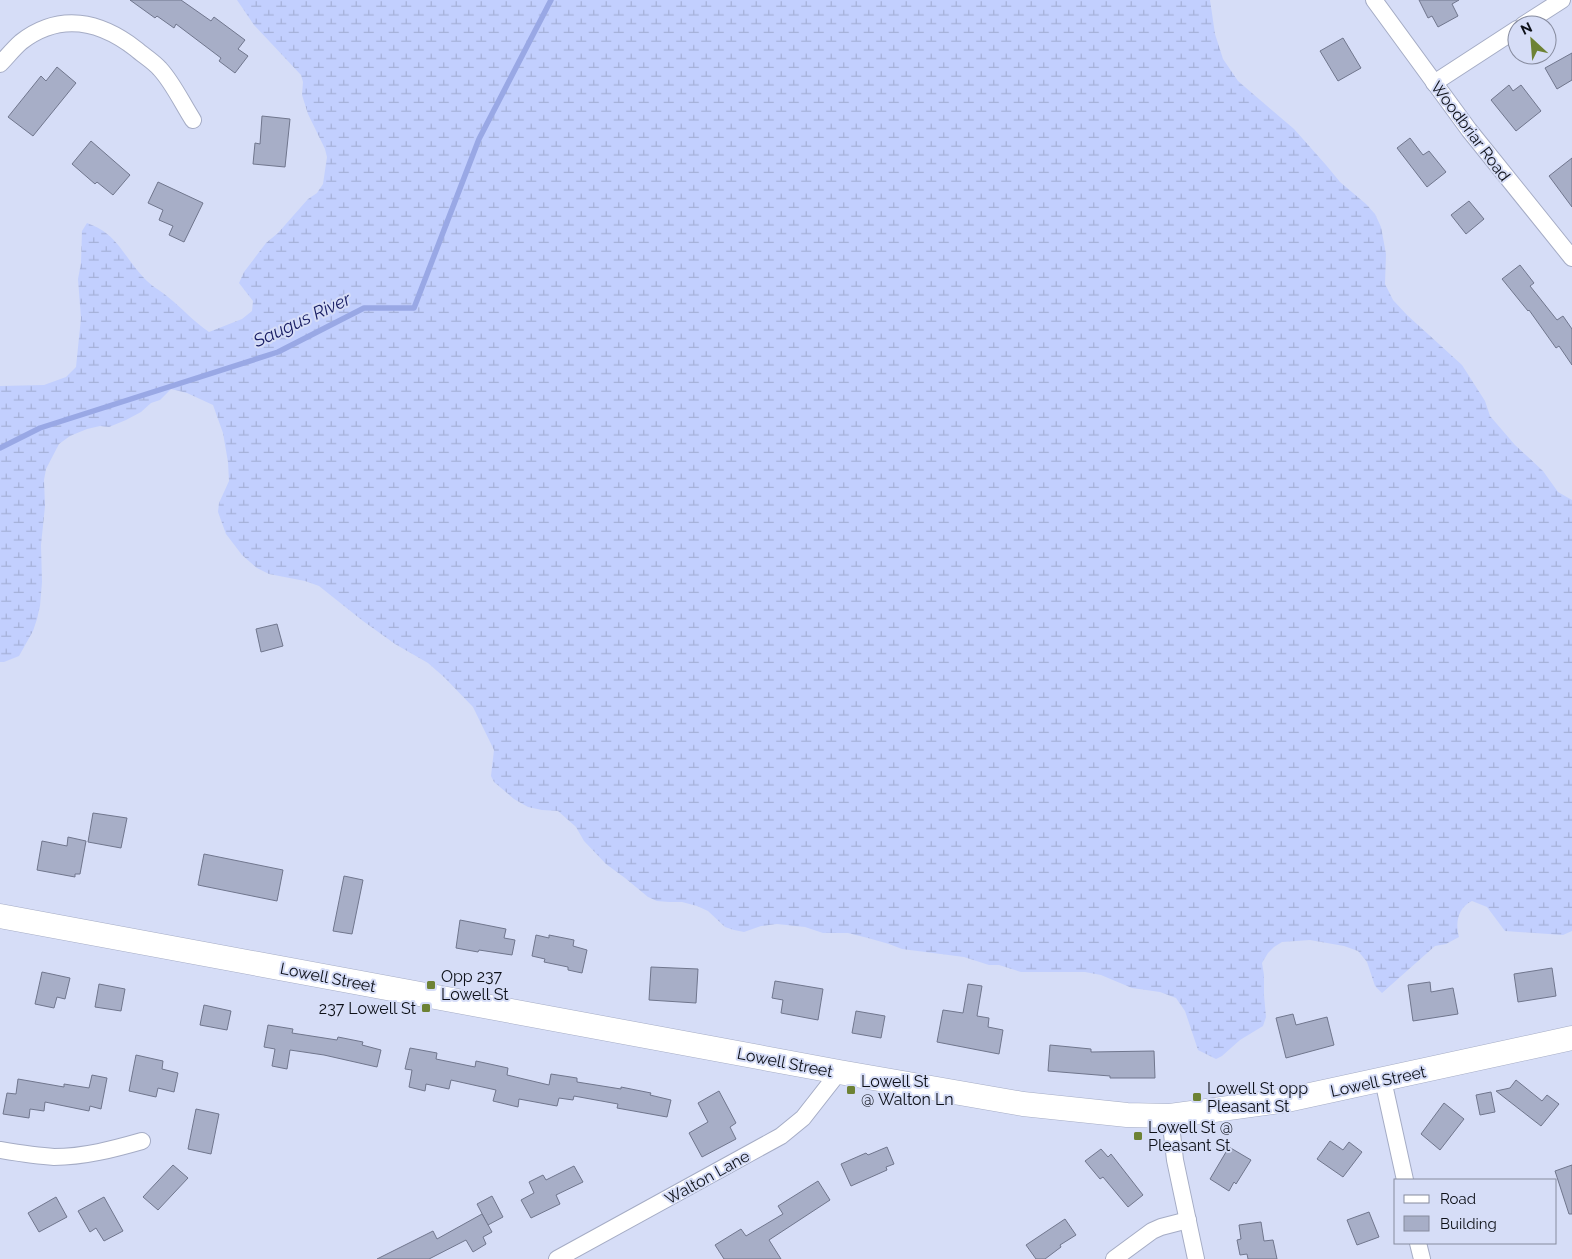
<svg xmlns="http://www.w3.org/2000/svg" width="1572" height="1259" font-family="Raleway,sans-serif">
  <defs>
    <pattern id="wetland-marsh" width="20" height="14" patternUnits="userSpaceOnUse" patternTransform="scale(1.25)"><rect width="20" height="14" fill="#c2cffe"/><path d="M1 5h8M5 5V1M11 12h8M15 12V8" fill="none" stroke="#a6b1d9"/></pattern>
  </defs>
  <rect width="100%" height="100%" fill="#d6ddf7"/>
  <path fill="url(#wetland-marsh)" d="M237 0H1210L1215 34 1223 59 1238 81 1294 129 1326 165 1340 182 1366 204 1375 214 1381 227 1386 254 1385 284 1393 300 1407 315 1462 365 1485 401 1490 416 1515 445 1543 471 1558 492 1572 500V931L1563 935 1505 931 1487 907 1472 901C1458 908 1455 922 1459 937L1446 944 1435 946 1382 993 1375 986 1367 962 1358 951 1344 946 1310 940 1282 942 1274 947 1268 953 1262 963 1264 975V995L1266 1017 1263 1026 1240 1040 1222 1056 1216 1059 1198 1050 1185 1011 1176 998 1160 992 1132 988 1101 975 1085 972H1021L999 965H989L964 957 902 949 889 944 868 938 848 933H823L805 927 777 924 761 926 744 932 734 930 725 927 708 911 697 906 682 902H669L657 901 648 897 625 878 606 864 584 841 576 827 558 811 542 810 528 807 514 799 494 782 491 776 494 750 473 707 444 677 428 663 395 644 363 621 319 586 305 581 269 574 257 568 242 555 226 534 218 512 219 503 229 481 228 462 223 433 213 405 187 393 171 389 160 400 151 403 141 412 126 420 109 427 100 426 87 429 70 436 59 444 46 469 44 480 45 506 41 545 42 582 40 606 37 619 33 631 19 656 4 662H0V386L44 385 66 377 76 367 81 318 78 279 81 263 82 231 87 223C118 234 123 256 144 278 151 286 160 290 168 297 182 308 194 322 209 332L242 319 252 311 253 301 239 283 244 272 266 243 278 233 308 199 317 193 323 184 327 157 325 149 308 114 302 95 303 82 301 75 254 25Z"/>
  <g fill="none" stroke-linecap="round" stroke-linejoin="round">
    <polyline stroke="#99a8e5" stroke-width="5.5" points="0,448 40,428 278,352 364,308 414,308 479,139 551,0"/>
  </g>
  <g fill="#a7aec7" stroke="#70768d">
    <polygon points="130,0 181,0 211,21 214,17 245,40 238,49 248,56 235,73 219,61 221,58 176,24 174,28 157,16 155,18"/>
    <polygon points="1419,0 1459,0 1452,4 1458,16 1438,27 1432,16 1428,18"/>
    <polygon points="1343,38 1361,68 1338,81 1320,51"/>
    <polygon points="1572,53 1572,80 1557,89 1545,68"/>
    <polygon points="57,67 76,83 33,136 8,117 41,76 46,81"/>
    <polygon points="1509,85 1513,91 1521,85 1541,111 1516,131 1491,100"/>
    <polygon points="262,116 290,119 285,167 253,164 255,143 260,144"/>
    <polygon points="1410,138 1423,155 1429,151 1446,172 1427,187 1397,148"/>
    <polygon points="91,141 130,175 113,195 97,182 95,184 72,164"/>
    <polygon points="1572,158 1572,207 1549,176"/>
    <polygon points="158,182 203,203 184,242 169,235 173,226 159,220 163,210 148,203"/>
    <polygon points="1469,201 1484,219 1466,234 1451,215"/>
    <polygon points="1520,265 1534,283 1530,286 1557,320 1563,316 1572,329 1572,365 1559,346 1556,348 1529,310 1528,311 1502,279"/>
    <polygon points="277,624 283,646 261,652 256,629"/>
    <polygon points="93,813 127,818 121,848 88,842"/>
    <polygon points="68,837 86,841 80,874 75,874 75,877 37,870 42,841 67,846"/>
    <polygon points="204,854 283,870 277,901 198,885"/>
    <polygon points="344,876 363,880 352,934 333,931"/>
    <polygon points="460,920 506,929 504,938 515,940 512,955 479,950 478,952 456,948"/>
    <polygon points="536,935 549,938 549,935 574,940 573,946 587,950 582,973 568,970 568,967 544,962 545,959 532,956"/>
    <polygon points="651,967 698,969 696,1003 649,1000"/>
    <polygon points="1552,968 1556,996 1518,1002 1514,974"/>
    <polygon points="42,972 70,978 65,999 57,997 54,1008 35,1004"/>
    <polygon points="775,981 823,989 818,1020 781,1013 783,1000 772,998"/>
    <polygon points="1430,982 1431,992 1453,988 1458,1014 1413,1021 1408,985"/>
    <polygon points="99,984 125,989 121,1011 95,1007"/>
    <polygon points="968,984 982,986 977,1016 989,1018 988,1027 1003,1030 999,1054 937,1042 943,1010 963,1013"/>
    <polygon points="204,1005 231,1011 227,1030 200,1025"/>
    <polygon points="856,1011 885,1016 881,1038 852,1033"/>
    <polygon points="1293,1014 1296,1025 1327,1017 1334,1045 1286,1058 1276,1018"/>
    <polygon points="268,1025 293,1029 292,1033 337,1040 338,1037 363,1042 362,1045 381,1050 377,1067 324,1055 290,1050 287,1069 272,1066 275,1049 264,1047"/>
    <polygon points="1050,1045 1091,1049 1091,1052 1154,1051 1155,1078 1110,1078 1110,1076 1048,1071"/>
    <polygon points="410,1048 437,1053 436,1059 475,1067 476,1061 508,1068 507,1075 549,1085 551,1074 577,1078 577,1082 621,1089 621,1087 651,1093 650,1095 671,1100 667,1117 617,1108 618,1104 574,1096 573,1100 559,1098 557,1106 519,1099 518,1107 493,1101 496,1090 451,1080 449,1089 426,1084 425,1091 409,1087 412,1070 405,1069"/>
    <polygon points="136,1055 163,1061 162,1069 178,1073 174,1092 158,1088 156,1097 129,1091"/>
    <polygon points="92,1075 107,1078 101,1109 90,1106 89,1111 45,1102 44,1111 30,1109 29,1118 3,1114 7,1093 16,1094 18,1079 64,1087 64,1084 89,1088"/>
    <polygon points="1516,1080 1542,1101 1547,1095 1559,1104 1541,1126 1496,1091 1510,1088"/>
    <polygon points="719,1091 736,1123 730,1127 736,1139 702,1157 689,1133 708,1122 698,1103"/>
    <polygon points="1491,1092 1495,1112 1480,1115 1476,1095"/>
    <polygon points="1444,1103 1464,1119 1440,1150 1421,1134"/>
    <polygon points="196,1109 219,1114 211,1154 188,1149"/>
    <polygon points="1330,1141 1343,1150 1349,1142 1362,1152 1343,1177 1317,1159"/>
    <polygon points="887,1147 894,1164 886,1167 887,1170 851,1186 841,1164 866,1153 868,1155"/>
    <polygon points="1229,1147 1251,1160 1236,1184 1234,1182 1229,1191 1210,1179"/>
    <polygon points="1101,1149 1108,1157 1111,1154 1143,1195 1128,1207 1103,1177 1100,1179 1085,1161"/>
    <polygon points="173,1165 188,1178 158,1210 143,1197"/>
    <polygon points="1572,1165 1572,1214 1569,1214 1555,1171"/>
    <polygon points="574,1166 583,1182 556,1195 560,1204 531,1218 521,1200 534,1193 529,1182 543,1175 546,1180"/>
    <polygon points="818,1181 830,1200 769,1240 781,1259 724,1259 715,1245 741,1229 746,1236 783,1214 778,1206"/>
    <polygon points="492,1196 503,1217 488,1225 477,1204"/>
    <polygon points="56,1197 67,1217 39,1232 28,1213"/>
    <polygon points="104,1197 123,1231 104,1241 96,1228 90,1232 78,1211"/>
    <polygon points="1369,1212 1379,1237 1357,1245 1347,1220"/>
    <polygon points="482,1214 492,1232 483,1237 486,1244 473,1252 466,1240 429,1259 377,1259 433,1231 437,1239"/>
    <polygon points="1065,1219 1076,1235 1060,1245 1061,1247 1045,1259 1036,1259 1026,1245"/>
    <polygon points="1261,1222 1264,1241 1273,1240 1277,1259 1248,1259 1247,1254 1240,1255 1237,1240 1241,1239 1239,1225"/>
  </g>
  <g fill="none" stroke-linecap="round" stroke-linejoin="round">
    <defs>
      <g id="street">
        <polyline points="1374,0 1469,130 1572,258"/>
        <polyline points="1523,25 1562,0"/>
        <path d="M0 64C7 57 13 49 21 42 60 12 100 21 136 49 144 56 153 61 160 69 173 83 182 103 193 120"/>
        <polyline points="1434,83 1517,29"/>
        <polyline points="1383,1080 1405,1180"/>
        <polyline points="1170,1116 1175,1160 1196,1259"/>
        <path d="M0 1150C18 1153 36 1156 54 1157 84 1157 114 1149 142 1141"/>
        <polyline points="1418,1243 1422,1259"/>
        <polyline points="557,1259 781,1136 803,1118 839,1072"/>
        <polyline points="1114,1259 1152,1231 1161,1227 1188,1220"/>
      </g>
      <polyline id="secondary" points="0,916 839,1072 1023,1104 1127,1115 1170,1116 1287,1100 1572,1038"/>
    </defs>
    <use href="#street" stroke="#a5acc5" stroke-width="18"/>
    <use href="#secondary" stroke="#a5acc5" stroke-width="25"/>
    <use href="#street" stroke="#fff" stroke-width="16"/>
    <use href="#secondary" stroke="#fff" stroke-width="24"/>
  </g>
  <g fill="#6d8234" stroke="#d6ddf7" stroke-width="2">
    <rect x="426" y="980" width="10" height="10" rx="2.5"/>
    <rect x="421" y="1003" width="10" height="10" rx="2.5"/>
    <rect x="846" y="1085" width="10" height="10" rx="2.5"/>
    <rect x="1192" y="1092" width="10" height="10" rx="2.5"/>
    <rect x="1133" y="1131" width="10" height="10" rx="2.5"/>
  </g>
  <g text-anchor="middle" stroke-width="4" stroke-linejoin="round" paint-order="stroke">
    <g font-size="16" fill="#0d1018" stroke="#d6ddf7">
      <text transform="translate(1471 131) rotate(53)" y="6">Woodbriar Road</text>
      <text transform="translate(328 977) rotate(11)" y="6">Lowell Street</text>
      <text transform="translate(785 1062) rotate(11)" y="6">Lowell Street</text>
      <text transform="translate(1378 1081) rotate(-12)" y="6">Lowell Street</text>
      <text transform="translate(707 1177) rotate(-29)" y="6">Walton Lane</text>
    </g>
    <g font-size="16" fill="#0d1018" stroke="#d6ddf7" text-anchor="start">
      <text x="441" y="982">Opp 237<tspan x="441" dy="18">Lowell St</tspan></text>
      <text x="416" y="1014" text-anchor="end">237 Lowell St</text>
      <text x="861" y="1087">Lowell St<tspan x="861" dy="18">@ Walton Ln</tspan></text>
      <text x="1207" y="1094">Lowell St opp<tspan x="1207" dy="18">Pleasant St</tspan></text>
      <text x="1148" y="1133">Lowell St @<tspan x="1148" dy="18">Pleasant St</tspan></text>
    </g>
    <g font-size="18" font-style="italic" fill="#1b2065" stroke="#d6ddf7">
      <text transform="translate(302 320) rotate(-25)" y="6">Saugus River</text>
    </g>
  </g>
  <rect x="1394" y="1179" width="162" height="65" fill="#d6ddf7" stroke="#868b9e"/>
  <rect x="1404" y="1195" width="25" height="8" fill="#ffffff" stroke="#868b9e"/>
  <text x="1440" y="1204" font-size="15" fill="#0d1018">Road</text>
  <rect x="1404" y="1216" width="25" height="15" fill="#a7aec7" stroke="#868b9e"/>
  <text x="1440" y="1229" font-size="15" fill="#0d1018">Building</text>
  <g transform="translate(1532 40) rotate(334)"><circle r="24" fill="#d6ddf7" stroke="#868b9e"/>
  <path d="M0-4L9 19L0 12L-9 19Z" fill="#6d8234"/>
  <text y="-8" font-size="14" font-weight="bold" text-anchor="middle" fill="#0d1018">N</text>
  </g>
</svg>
